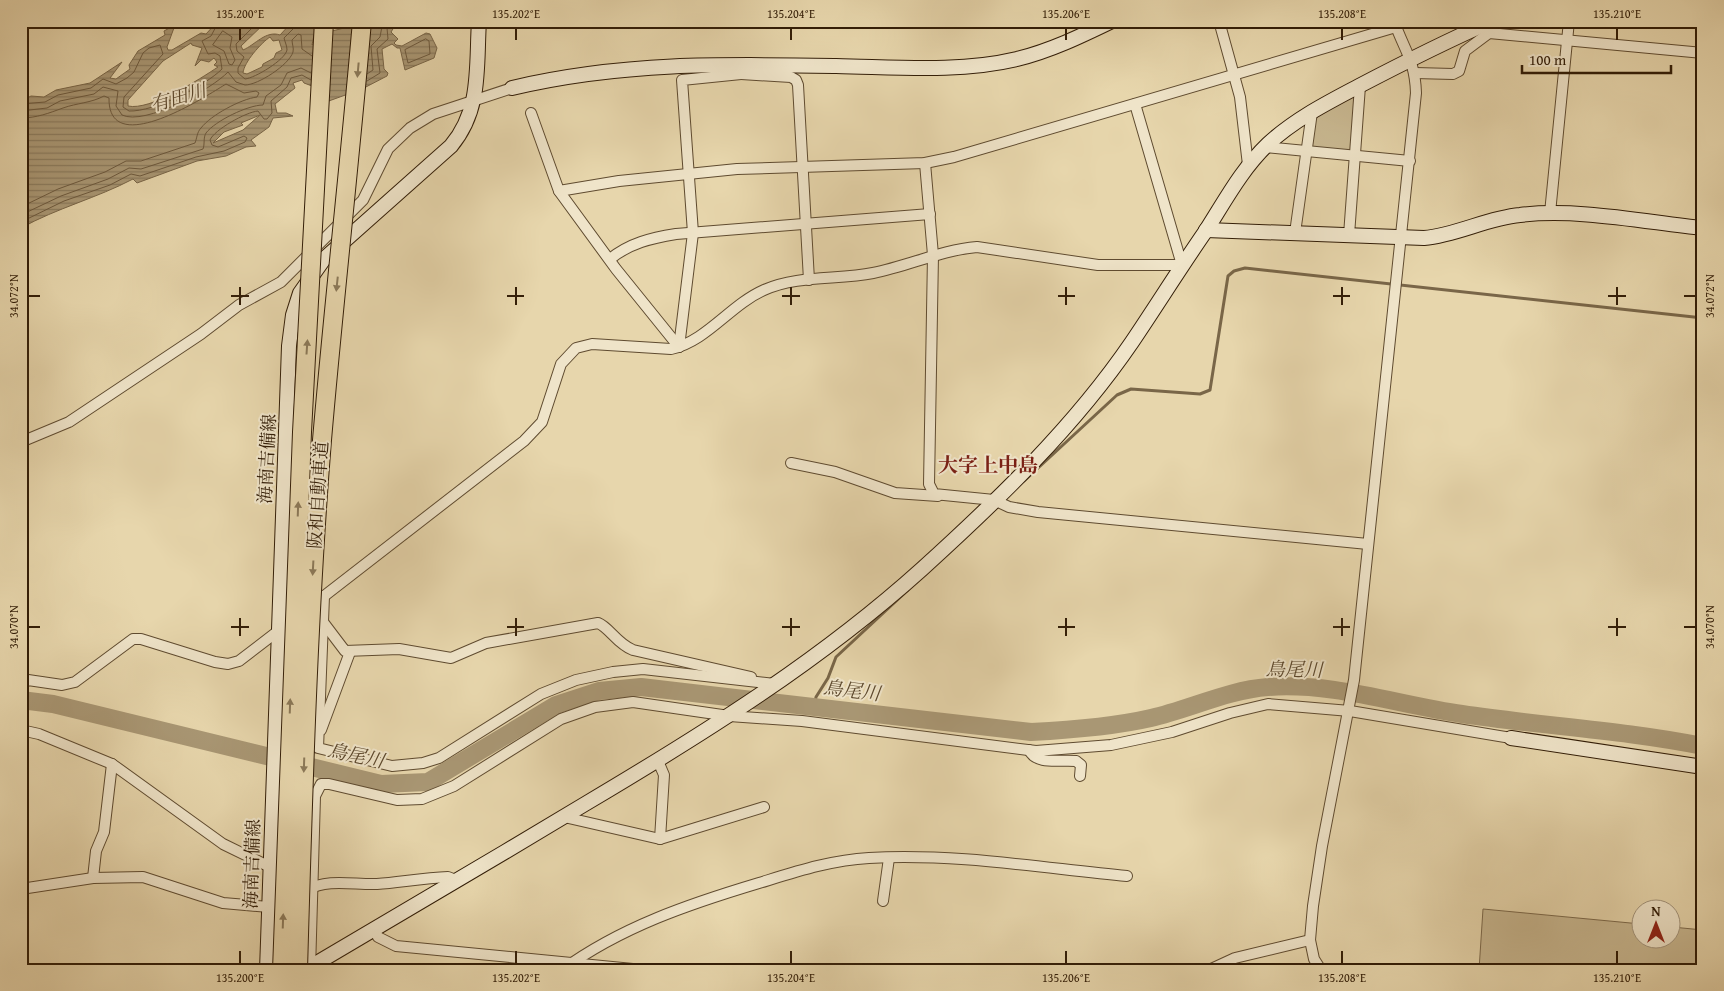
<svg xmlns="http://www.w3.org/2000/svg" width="1724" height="991" font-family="'Gentium Book Plus','Noto Serif JP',serif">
  <defs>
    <pattern id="water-rules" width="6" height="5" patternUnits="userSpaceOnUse" patternTransform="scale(1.25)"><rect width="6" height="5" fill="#a99774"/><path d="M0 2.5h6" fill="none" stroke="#8a7b5d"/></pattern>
  </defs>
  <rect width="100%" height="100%" fill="#e7d6ac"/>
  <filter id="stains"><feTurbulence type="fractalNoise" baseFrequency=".004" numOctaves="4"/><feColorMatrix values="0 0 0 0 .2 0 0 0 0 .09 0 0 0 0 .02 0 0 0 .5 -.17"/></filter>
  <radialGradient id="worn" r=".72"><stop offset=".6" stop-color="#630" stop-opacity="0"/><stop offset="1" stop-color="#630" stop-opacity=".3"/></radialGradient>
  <g fill="#c8b790" stroke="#7d6a4c">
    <polygon points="1357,91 1352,153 1310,149 1315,114"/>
    <polygon points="1483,909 1641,924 1642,938 1672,938 1672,927 1703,930 1703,970 1479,970"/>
  </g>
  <path fill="url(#water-rules)" stroke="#796648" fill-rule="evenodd" d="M218 21H234L235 25 240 21H267L241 46 243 50C255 45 266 30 280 35L293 21H324L314 35 312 45 332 31 352 26 356 21H398L391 32 398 39 394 43 396 45 402 46 426 33 430 34 437 48 434 58 405 70 400 48H397L392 44 382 49 384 69 388 73 387 76 362 89 326 102 312 86 304 83 302 80 293 83 295 88 275 104 277 113H286L293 116 273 118 269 127 251 140 256 146 246 147 226 156 197 161 137 183 133 179C97 198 57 208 21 228V101L31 96 44 97 56 90 90 83 122 62 110 78 116 79 130 69 129 65 138 51 165 35 164 31 175 25 167 47 168 50H172L201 33 206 34ZM270 37 273 41 279 40 282 50 276 53 274 58 263 64 262 67 247 74 243 73C244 62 261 43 270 37ZM191 43 192 45 202 48 195 66 201 60 209 62 214 58 217 62 214 65 218 67C200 79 150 111 128 106V100L163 61ZM260 115 243 130 213 143 224 132 243 125 241 123Z"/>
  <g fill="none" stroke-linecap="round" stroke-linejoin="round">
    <g stroke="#6e5a3e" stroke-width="1">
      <path d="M259 21 236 44 237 51 244 57 238 68V73L245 79C255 78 285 60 287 50 287 46 285 42 284 38L295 27 296 21"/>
      <polygon points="223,31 232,37 230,48 235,60 232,65 229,64 224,51 213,45"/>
      <polygon points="426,39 429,41 430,54 408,63 405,50"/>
      <polyline points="367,74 373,70 371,46 380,37 383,21"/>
      <polyline points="367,81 380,73 377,49 388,39 387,28 391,21"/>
      <path d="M21 104 45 102 58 95 91 88 103 79 116 84 127 78 134 72 143 53 149 48 160 45 163 54 124 97 123 107 129 111C154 112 205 86 222 69L220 56 215 53 208 54 202 41 211 36 219 21"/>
      <path d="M21 111 47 108 60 101 94 94 103 87 118 91 116 106 122 115C145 126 212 89 228 72L236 82 245 85C258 85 289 65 293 52 294 48 292 44 292 40L298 34 301 35 302 49 312 56"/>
      <path d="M21 118C37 118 49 113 63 108 77 103 91 103 104 96L109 98C108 160 205 97 226 84L244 93 256 91 259 93 257 97C241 99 211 115 201 128 197 132 197 138 195 143L141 161H126L105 172 58 189 21 207"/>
      <path d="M21 215 61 196 108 179 129 168 141 169 203 149C205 144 203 138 206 133 215 121 248 105 263 105L266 96 281 85 287 73 301 68 311 73"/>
      <path d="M21 222 64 201 110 185 131 174 140 176 196 157 224 151 245 142 247 138 244 136 218 147 212 145 210 140C214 130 246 112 258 111L264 119H267L272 113 271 101 287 87 291 78 302 75 311 80"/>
    </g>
    <g stroke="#796648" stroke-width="3">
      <polyline points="1024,481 1117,395 1131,389 1200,394 1210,390 1228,276 1234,271 1245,268 1703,318"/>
      <polyline points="814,708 816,697 828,678 836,657 908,590"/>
    </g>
    <path stroke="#a99774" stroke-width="18" d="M21 700 53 704 381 784 428 782 556 705 599 691 641 687 1031 732C1070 730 1112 727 1151 718 1190 709 1228 690 1268 687 1333 682 1399 705 1462 714 1542 726 1623 730 1703 746"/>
    <defs>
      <g id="street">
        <polyline points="1219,21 1240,97 1248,165"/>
        <polyline points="1489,33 1703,53"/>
        <polyline points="1415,73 1453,74 1459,71 1465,51 1489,33 1485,28"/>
        <polyline points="741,74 791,77 796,80 798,85 809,280"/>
        <polyline points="531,113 559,191 616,269 679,347"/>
        <polyline points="1265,147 1410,161"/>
        <polyline points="925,163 933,255 929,484 934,494 994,500 1009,507 1038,512 1368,544"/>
        <polyline points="559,191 619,181 737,169 925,163 954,157 1396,27"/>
        <polyline points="1550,213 1569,21"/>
        <polyline points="1295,233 1312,112"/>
        <polyline points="1349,235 1360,86"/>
        <path d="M610 259C630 243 651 238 676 234L930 214"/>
        <polyline points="679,347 693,233 682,80 741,74 741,65"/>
        <polyline points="21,442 69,422 201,334 239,305 281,282 363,200 388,149 410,128 433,114 512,88"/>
        <polyline points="791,463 835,472 895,493 938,496"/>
        <polyline points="324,596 318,748 392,766 423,763 439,758 541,694 576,680 613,672 643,669 775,684"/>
        <path d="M310 607 524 441 542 422 561 364 576 348 592 344 671 349C707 341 730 305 764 290 797 275 838 280 873 273 909 266 941 250 977 247L1098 265H1182L1135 104"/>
        <path d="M323 622 345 651 399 649 451 658 486 643 598 623C609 627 617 644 633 650L751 677"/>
        <polyline points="21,691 24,683 28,680 62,685 75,682 133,639 141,639 215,662 228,664 239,661 282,628"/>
        <polyline points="21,730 39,734 112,764 223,844 270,867"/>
        <polyline points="321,730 350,652"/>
        <path d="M1029 750C1037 766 1061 759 1076 761L1081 765 1080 776"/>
        <polyline points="658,761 664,775 660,839"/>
        <polyline points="564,817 660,839 764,807"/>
        <polyline points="93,878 96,851 104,832 112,764"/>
        <polyline points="21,889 93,878 143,877 223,903 269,907"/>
        <path d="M307 890C328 878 354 885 377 884 401 882 424 878 448 877L456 880"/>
        <polyline points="883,901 889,858"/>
        <polyline points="374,929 378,937 396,946 643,970"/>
        <polyline points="310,970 315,796 321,784 329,784 397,800 422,799 454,786 561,719 595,707 633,702 729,716 802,721 1036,751 1111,745 1172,732 1230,713 1268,704 1350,711 1511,738"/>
        <path d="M562 970C621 927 689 904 759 883 795 872 831 860 869 858 955 853 1042 868 1127 876"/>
        <polyline points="1209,970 1235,958 1310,940"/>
        <path d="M1321 970 1314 959 1310 940 1313 906 1322 846 1354 680 1416 93C1415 60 1404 50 1394 21"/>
      </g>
      <g id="secondary">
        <path d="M512 88C622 62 724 64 836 66 896 67 958 73 1017 59 1050 51 1081 36 1112 21"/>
        <path d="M1206 230 1424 238C1457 235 1487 218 1520 215 1577 208 1645 222 1703 228"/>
        <polyline points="1511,738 1703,767"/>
        <path d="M267 970 289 346 293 315 300 293 324 259 451 146C482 109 476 66 479 21"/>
        <path d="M305 970C398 915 492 860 585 804 703 734 820 661 922 569 998 500 1074 427 1132 342 1157 305 1180 268 1205 232 1225 201 1241 170 1268 144 1295 119 1327 103 1359 86 1403 63 1447 41 1492 21"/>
      </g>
    </defs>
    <use href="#street" stroke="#5f4b30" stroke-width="12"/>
    <use href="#secondary" stroke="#321d07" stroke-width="16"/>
    <use href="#street" stroke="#efe4c9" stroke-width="10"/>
    <use href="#secondary" stroke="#efe4c9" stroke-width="14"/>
    <defs>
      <g id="highway-bridge">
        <polyline points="282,970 302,432 324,21"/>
        <path d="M298 970C303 793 308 616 322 440 334 300 350 161 362 21"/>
      </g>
    </defs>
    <use href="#highway-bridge" stroke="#321d07" stroke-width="20" stroke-linecap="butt"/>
    <use href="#highway-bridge" stroke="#e7d6ac" stroke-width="18"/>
  </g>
  <defs><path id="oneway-solid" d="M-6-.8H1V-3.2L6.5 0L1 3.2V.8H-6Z" transform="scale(1.25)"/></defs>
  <g fill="#8c7a5a">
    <use href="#oneway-solid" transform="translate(358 70) rotate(95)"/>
    <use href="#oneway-solid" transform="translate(337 284) rotate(96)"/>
    <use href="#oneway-solid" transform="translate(307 347) rotate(-86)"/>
    <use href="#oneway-solid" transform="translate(298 509) rotate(-88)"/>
    <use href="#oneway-solid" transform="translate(313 568) rotate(93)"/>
    <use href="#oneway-solid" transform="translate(290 706) rotate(-88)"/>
    <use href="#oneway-solid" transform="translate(304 765) rotate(92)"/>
    <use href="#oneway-solid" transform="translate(283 921) rotate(-88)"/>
  </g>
  <path fill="none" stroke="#321d07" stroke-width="2" d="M240 28V40M516 28V40M791 28V40M1066 28V40M1342 28V40M1617 28V40M240 287V305M516 287V305M791 287V305M1066 287V305M1342 287V305M1617 287V305M28 296H40M231 296H249M507 296H524M782 296H800M1058 296H1075M1333 296H1350M1608 296H1626M1684 296H1696M240 618V636M516 618V636M791 618V636M1066 618V636M1342 618V636M1617 618V636M28 627H40M231 627H249M507 627H524M782 627H800M1058 627H1075M1333 627H1350M1608 627H1626M1684 627H1696M240 951V964M516 951V964M791 951V964M1066 951V964M1342 951V964M1617 951V964"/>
  <g text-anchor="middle" stroke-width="4" stroke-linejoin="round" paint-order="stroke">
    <g font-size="18" fill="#321d07" stroke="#efe4c9">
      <text transform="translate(267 459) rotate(-87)" y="6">海南吉備線</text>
      <text transform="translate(318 495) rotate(-86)" y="6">阪和自動車道</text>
      <text transform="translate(252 864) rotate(-88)" y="6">海南吉備線</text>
    </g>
    <g font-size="19" font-style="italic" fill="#5c482d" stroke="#efe4c9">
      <text transform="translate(178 97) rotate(-16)" y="7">有田川</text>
      <text transform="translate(1294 669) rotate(1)" y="7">鳥尾川</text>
      <text transform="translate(852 690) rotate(7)" y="7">鳥尾川</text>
      <text transform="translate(356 755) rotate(12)" y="7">鳥尾川</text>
    </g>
    <g font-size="20" font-weight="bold" fill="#7a1f14" stroke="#efe4c9">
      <text x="988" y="472">大字上中島</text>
    </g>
  </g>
  <rect width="1724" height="991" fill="none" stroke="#e7d6ac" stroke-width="55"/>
  <g transform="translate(1656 924)"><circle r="24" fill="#efe4c9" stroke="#a3947b"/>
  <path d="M0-4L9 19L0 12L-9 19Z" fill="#8f2418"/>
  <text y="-8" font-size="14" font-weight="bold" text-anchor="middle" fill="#321d07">N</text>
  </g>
  <path d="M1522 65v8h149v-8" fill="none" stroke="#321d07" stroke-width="2.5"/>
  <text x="1529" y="65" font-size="15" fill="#321d07" stroke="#efe4c9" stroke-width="4" paint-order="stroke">100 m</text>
  <rect x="28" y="28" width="1668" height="936" fill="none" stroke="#321d07" stroke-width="2"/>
  <g font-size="12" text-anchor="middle" fill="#321d07">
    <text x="240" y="18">135.200°E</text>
    <text x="516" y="18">135.202°E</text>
    <text x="791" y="18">135.204°E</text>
    <text x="1066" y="18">135.206°E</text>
    <text x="1342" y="18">135.208°E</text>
    <text x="1617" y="18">135.210°E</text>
    <text transform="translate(14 296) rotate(-90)" y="4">34.072°N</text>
    <text transform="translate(1710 296) rotate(-90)" y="4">34.072°N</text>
    <text transform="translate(14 627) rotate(-90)" y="4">34.070°N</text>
    <text transform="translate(1710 627) rotate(-90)" y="4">34.070°N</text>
    <text x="240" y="982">135.200°E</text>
    <text x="516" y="982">135.202°E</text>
    <text x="791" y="982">135.204°E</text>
    <text x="1066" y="982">135.206°E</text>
    <text x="1342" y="982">135.208°E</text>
    <text x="1617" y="982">135.210°E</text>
  </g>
  <rect width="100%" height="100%" filter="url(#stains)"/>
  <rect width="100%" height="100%" fill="url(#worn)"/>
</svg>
